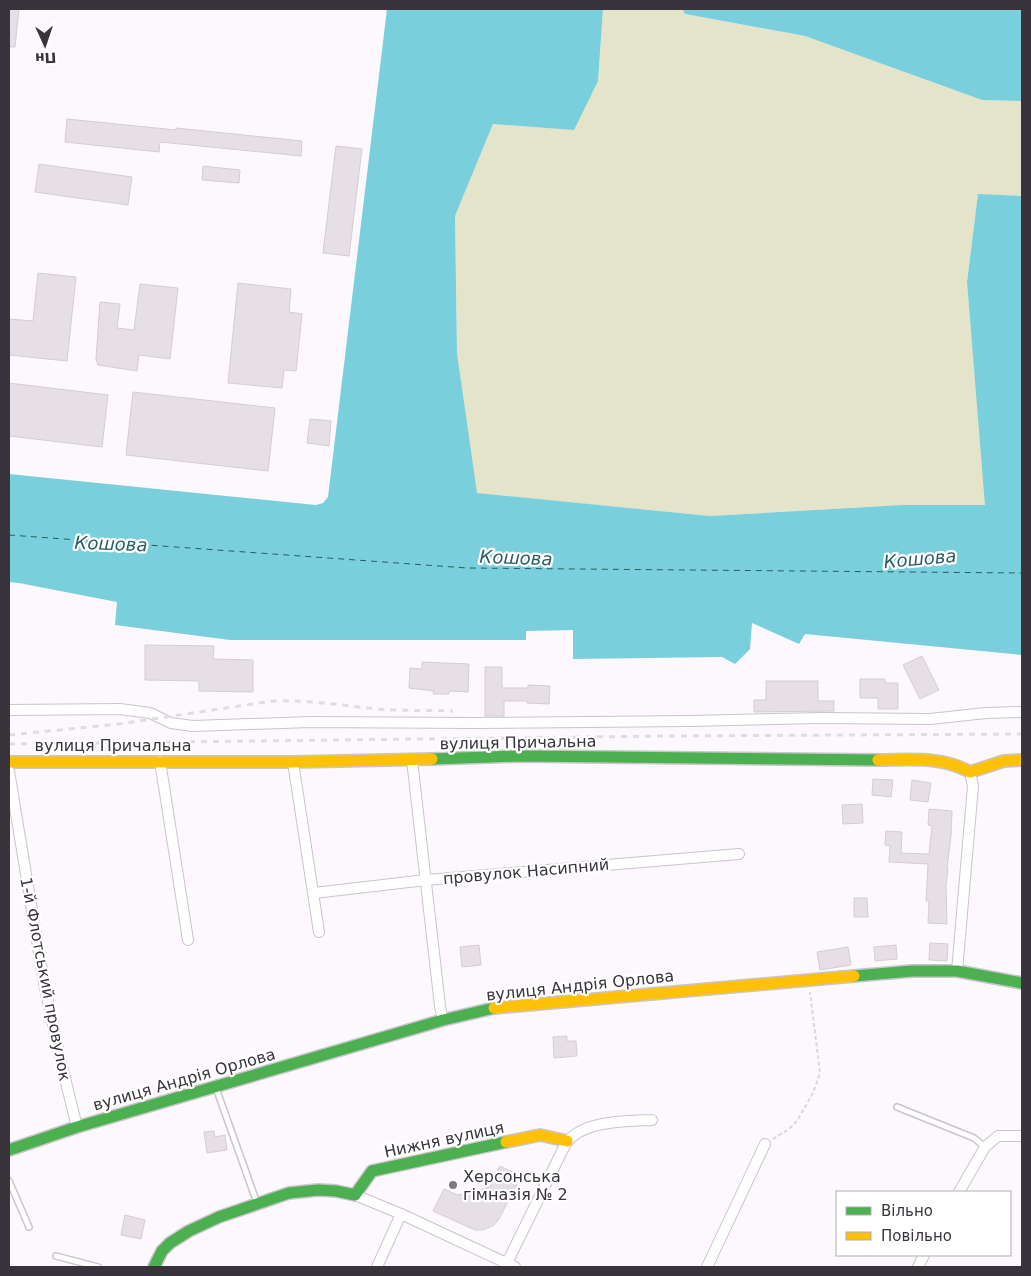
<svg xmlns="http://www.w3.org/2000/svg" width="1031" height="1276" font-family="'DejaVu Sans',sans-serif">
  <rect width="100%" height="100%" fill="#fcf8fd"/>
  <polygon fill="#e3e4c9" points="603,9 682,9 685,14 805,36 982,100 1022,101 1022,196 978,195 967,282 986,505 902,505 710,516 476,493 457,353 455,216 493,124 598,81"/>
  <g fill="#79cfdb">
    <polygon points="387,9 603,9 598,81 574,130 493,124 455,216 457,353 477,493 710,516 902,505 985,505 967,282 978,194 1022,196 1022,655 805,634 799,644 752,623 750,649 735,664 722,657 573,659 573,630 526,631 526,640 230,640 115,625 117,602 19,583 9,582 9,474 316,505 323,503 328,497"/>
    <polygon points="682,9 1022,9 1022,101 982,100 805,36 685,14"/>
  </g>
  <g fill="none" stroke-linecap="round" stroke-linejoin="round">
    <polyline stroke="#295c63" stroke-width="1" stroke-dasharray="6 5" stroke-linecap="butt" points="9,535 467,568 1022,573"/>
  </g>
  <g fill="#e6dfe6" stroke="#d4ced4">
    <polygon points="9,9 19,9 15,47 9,47"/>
    <polygon points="67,119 176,130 176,128 302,141 301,156 160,142 159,152 65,142"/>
    <polygon points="336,146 362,149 349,256 323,253"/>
    <polygon points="39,164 132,177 128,205 35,192"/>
    <polygon points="203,166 240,170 239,183 202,180"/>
    <polygon points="38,273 76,277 67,361 9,355 9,319 33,321"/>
    <polygon points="238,283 291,289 289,312 302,314 296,371 284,370 282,388 228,383"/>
    <polygon points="140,284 178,288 170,359 139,355 137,371 98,365 96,359 100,302 120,304 117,328 134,330"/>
    <polygon points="9,383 108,395 102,447 9,436"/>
    <polygon points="133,392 275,408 268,471 126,455"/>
    <polygon points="310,419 331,421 329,446 307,443"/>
    <polygon points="145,645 214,646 213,659 253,660 253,692 199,691 199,681 145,680"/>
    <polygon points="922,656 939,690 920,699 903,665"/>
    <polygon points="422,662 469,664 468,692 449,691 449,694 433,694 434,691 409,688 410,668 422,669"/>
    <polygon points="485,667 502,667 502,688 528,688 528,685 550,686 549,704 527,703 527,701 504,701 504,716 485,716"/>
    <polygon points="860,679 885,679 885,683 898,683 898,709 878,709 878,698 860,698"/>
    <polygon points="766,681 818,681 818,701 834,701 834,711 754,712 754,700 766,700"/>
    <polygon points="873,779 893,780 891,797 872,795"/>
    <polygon points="912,780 931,783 928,802 910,800"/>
    <polygon points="862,804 863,823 843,824 842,805"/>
    <polygon points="929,809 952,811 951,836 947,868 948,868 946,886 947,924 928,923 929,901 926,901 928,864 889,862 890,846 885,845 886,831 902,832 901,853 929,854 932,826 928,825"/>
    <polygon points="854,898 867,898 868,917 854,917"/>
    <polygon points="930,943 948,944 947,961 929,960"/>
    <polygon points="479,945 481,965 462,967 460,947"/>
    <polygon points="896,945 897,959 875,961 874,947"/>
    <polygon points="848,947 851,965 820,970 817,952"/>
    <polygon points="567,1036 567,1041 576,1041 577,1056 554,1058 553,1037"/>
    <polygon points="214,1131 215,1137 225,1135 227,1150 207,1153 204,1132"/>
    <polygon points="500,1166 521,1176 499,1219 494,1225 483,1230 475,1230 433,1211 444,1189 458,1195 490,1187"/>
    <polygon points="125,1215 145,1220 141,1239 121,1235"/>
  </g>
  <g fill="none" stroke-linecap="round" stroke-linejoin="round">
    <defs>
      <g id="lane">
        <polyline points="216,1088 257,1203"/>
        <polyline points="897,1107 974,1138 985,1147"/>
        <polyline points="9,1181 29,1227"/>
        <polyline points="56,1256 98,1267"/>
      </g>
      <g id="street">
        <polyline points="9,710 120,709 150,713 171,723 193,726 310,722 474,723 689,721 822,718 930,719 986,713 1022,712"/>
        <polyline points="412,760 440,1006 443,1020"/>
        <polyline points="160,761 188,940"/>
        <polyline points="293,762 319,932"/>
        <polyline points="9,771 44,983 60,1058 77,1127"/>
        <polyline points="314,893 426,880 739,854"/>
        <polyline points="957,971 973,786 970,772"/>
        <polyline points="959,1192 985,1147 998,1136 1022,1136"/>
        <polyline points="355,1195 401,1214 515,1267"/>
        <polyline points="377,1267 401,1214"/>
        <path d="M505 1267 567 1141C571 1138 575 1134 579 1132 598 1121 631 1121 652 1120"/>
        <polyline points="707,1267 765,1144"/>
        <polyline points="918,1267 924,1255"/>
      </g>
      <g id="fast">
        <polyline points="432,759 521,756 878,760"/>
        <polyline points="854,976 912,971 957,971 1022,983"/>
        <polyline points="9,1150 77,1127 443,1020 494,1008"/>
        <polyline points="154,1267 162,1251 170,1243 189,1231 219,1217 289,1193 318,1190 336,1191 355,1195 372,1171 506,1142"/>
      </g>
      <g id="slow">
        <path d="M878 760C909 760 943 756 970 772L1004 761 1022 760"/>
        <polyline points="9,762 293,762 432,759"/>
        <polyline points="494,1008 854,976"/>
        <polyline points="506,1142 540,1135 567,1141"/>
      </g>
    </defs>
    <use href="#lane" stroke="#c9c5cb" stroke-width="8"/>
    <use href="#street" stroke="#c9c5cb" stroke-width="12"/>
    <use href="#fast" stroke="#c9c5cb" stroke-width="14"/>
    <use href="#slow" stroke="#c9c5cb" stroke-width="14"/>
    <polyline stroke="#dad8dc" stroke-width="2" stroke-dasharray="4 2.5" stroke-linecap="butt" points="773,1139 789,1129 797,1121 813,1093 820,1073 810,992"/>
    <use href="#lane" stroke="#fffeff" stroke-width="5"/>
    <use href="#street" stroke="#fffeff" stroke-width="10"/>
    <use href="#fast" stroke="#4caf50" stroke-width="11"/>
    <use href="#slow" stroke="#ffc107" stroke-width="11"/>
    <g stroke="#dedddf" stroke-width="3" stroke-dasharray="6 6" stroke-linecap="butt">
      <path d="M9 735 119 724 273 701C308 700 341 705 376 709 401 711 427 710 453 711"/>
      <polyline points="9,744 667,736 1022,734"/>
    </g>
  </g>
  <circle fill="#7d787f" stroke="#fff" stroke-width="2" cx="453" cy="1185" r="5"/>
  <g text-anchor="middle" stroke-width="4.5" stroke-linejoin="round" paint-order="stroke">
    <g font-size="16" fill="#39333b" stroke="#fff">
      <text transform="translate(518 742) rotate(-1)" y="6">вулиця Причальна</text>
      <text x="113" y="751">вулиця Причальна</text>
      <text transform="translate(526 871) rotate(-5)" y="6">провулок Насипний</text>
      <text transform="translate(46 979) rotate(79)" y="6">1-й Флотський провулок</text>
      <text transform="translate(580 985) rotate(-6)" y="6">вулиця Андрія Орлова</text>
      <text transform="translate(184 1079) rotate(-16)" y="6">вулиця Андрія Орлова</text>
      <text transform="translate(444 1139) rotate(-12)" y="6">Нижня вулиця</text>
    </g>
    <g font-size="16" fill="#39333b" stroke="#fff" text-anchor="start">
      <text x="463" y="1182">Херсонська<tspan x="463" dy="18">гімназія № 2</tspan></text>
    </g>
    <g font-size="18" font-style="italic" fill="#295c63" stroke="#fff">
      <text transform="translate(111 544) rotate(2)" y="6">Кошова</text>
      <text transform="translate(516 558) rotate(2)" y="6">Кошова</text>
      <text transform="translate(920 559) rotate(-5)" y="6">Кошова</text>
    </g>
  </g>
  <rect width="1031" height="1276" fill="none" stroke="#39333b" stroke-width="20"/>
  <rect x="836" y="1191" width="175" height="65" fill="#ffffff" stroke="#b0adb1"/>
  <rect x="846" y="1207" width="25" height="8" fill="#4caf50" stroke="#b0adb1"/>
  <text x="881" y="1216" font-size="15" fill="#39333b">Вільно</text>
  <rect x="846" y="1232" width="25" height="8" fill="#ffc107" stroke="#b0adb1"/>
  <text x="881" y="1241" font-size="15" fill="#39333b">Повільно</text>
  <g transform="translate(45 45) rotate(177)" stroke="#ffffff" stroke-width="4" paint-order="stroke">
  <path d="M0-4L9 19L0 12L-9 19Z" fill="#39333b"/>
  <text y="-8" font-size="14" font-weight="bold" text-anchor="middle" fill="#39333b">Пн</text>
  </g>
</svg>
